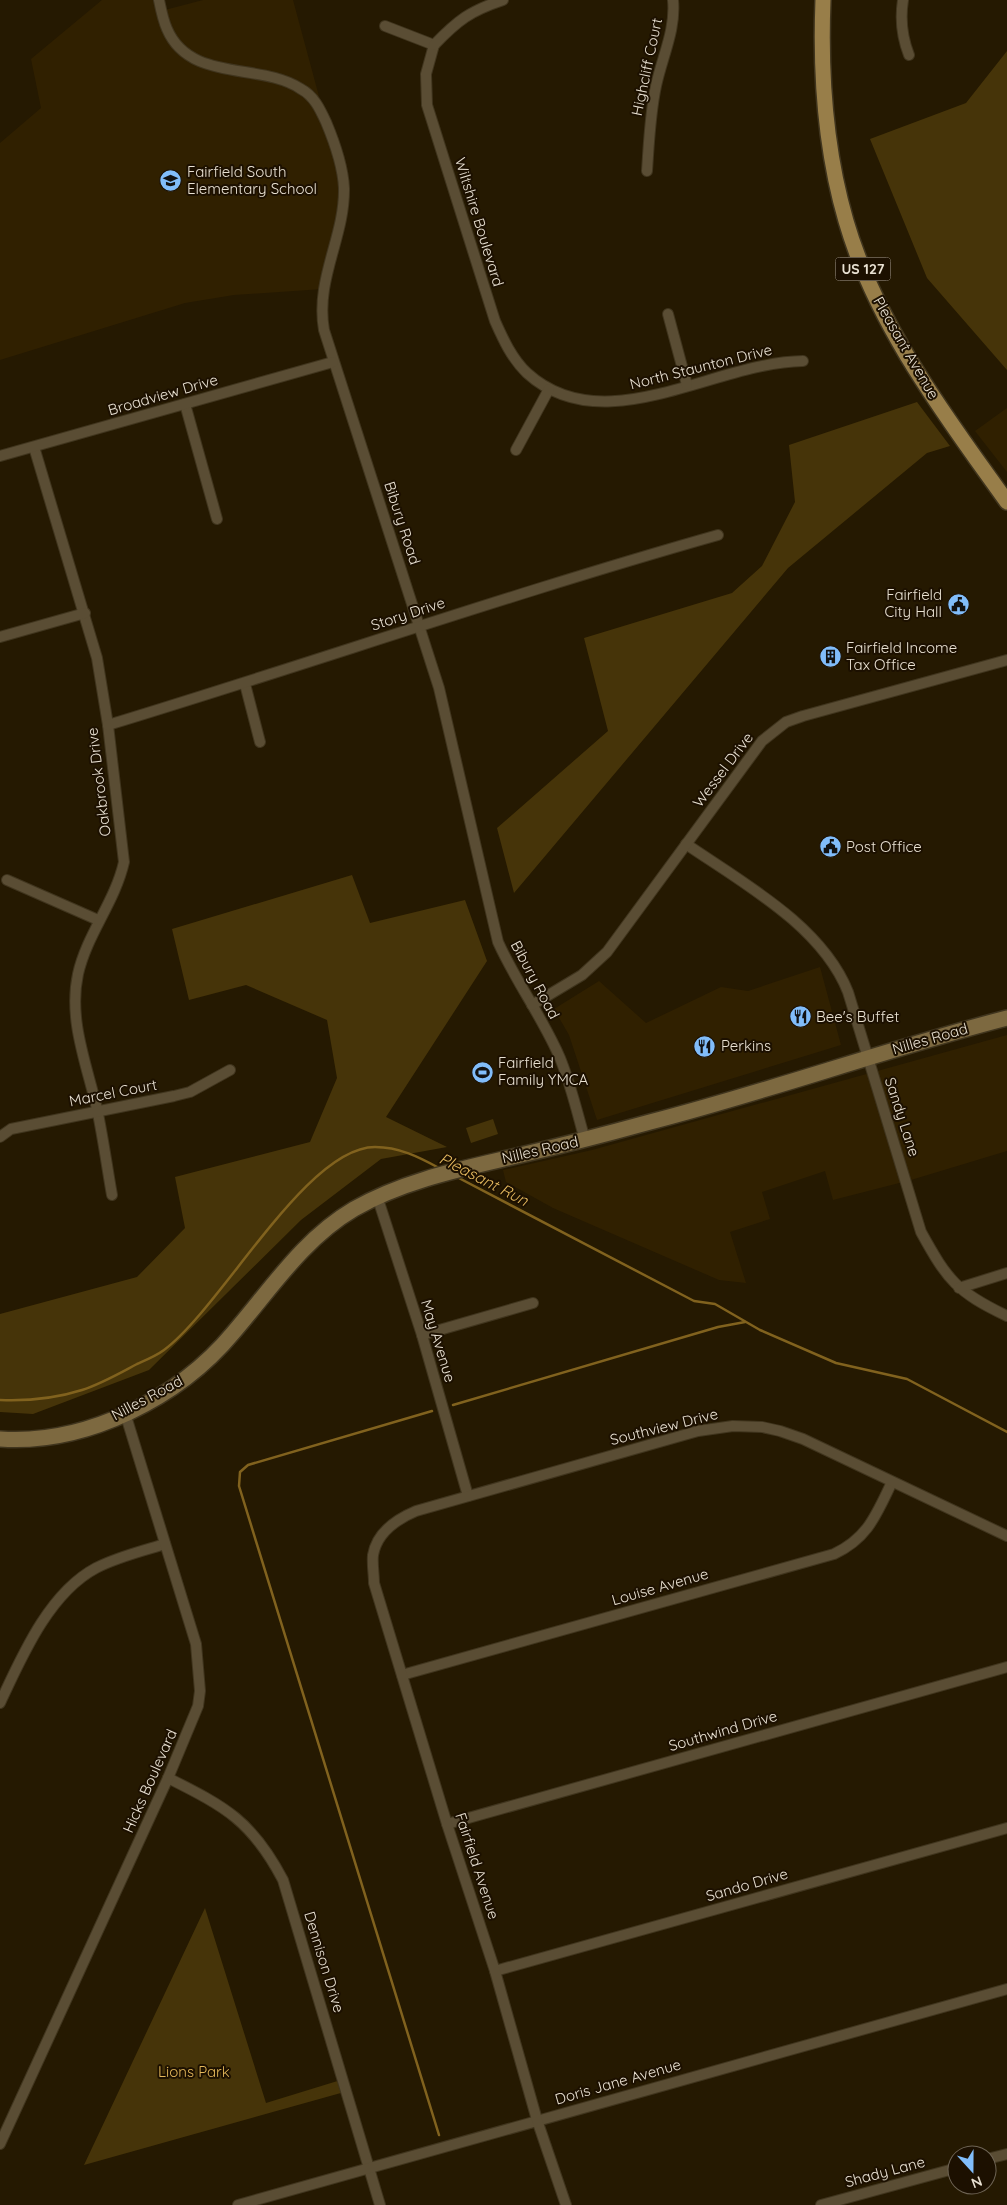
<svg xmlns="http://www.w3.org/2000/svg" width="1007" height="2205" font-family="Quicksand,sans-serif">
  <rect width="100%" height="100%" fill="#251901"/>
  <g fill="#302000">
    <polygon points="102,0 159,0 161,11 203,0 293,0 344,189 323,289 234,295 185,303 0,360 0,143 41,108 31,59"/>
    <polygon points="1007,408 1007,472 975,431"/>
    <polygon points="820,967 841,1045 597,1120 569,1035 554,1009 599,981 646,1023 721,987 748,991"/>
    <polygon points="1007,1035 1007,1151 911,1180 833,1200 825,1171 762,1192 770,1219 730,1232 746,1283 719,1280 553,1208 506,1182 503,1170 592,1150"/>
  </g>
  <g fill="#463409">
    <polygon points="1007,51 1007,370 927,278 870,139 966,103"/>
    <polygon points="917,402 950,446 927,453 788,568 514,893 497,828 608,731 584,638 732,593 762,566 795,502 789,445"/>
    <polygon points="352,875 370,923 465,900 487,961 386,1117 447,1147 381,1159 301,1220 149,1370 33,1414 0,1412 0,1314 137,1277 185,1228 175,1177 310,1142 337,1078 327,1020 246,985 189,1000 172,929"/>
    <polygon points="493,1119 498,1134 471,1143 466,1128"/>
    <polygon points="205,1908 266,2103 344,2079 348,2091 84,2165"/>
  </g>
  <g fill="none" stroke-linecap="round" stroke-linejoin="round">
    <g stroke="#81621e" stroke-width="2.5">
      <polyline points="455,1176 694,1301 715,1304 760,1330 836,1363 907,1379 1007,1432"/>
      <path d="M0 1400C26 1401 57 1398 82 1390 101 1384 120 1373 137 1364 146 1360 156 1356 164 1350 222 1307 306 1147 375 1147 399 1147 419 1157 439 1168"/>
      <polyline points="453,1405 718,1327 745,1322"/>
      <polyline points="432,1411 248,1465 240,1472 239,1486 439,2135"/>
    </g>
    <defs>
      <g id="street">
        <path d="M159 0C161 10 163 20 167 29 190 83 261 62 301 89 314 96 320 109 326 122 334 141 343 167 344 188 345 237 315 279 324 330L439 688 498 942C516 982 543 1018 560 1058 571 1085 577 1112 585 1140"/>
        <path d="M903 0C900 19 902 37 909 55"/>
        <polyline points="385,26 434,45"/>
        <path d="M434 45 426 74 427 105 495 321C503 339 512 359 527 373 604 443 714 362 803 361"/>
        <path d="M434 45C458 20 470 11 503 0"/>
        <path d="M647 171C649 142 650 114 656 86 662 57 676 30 673 0"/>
        <polyline points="668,314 687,385"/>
        <polyline points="185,404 217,519"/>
        <path d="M34 447 97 658 108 725 124 862C115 902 87 934 78 974 68 1020 87 1065 97 1109 103 1137 107 1167 112 1195"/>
        <polyline points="516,450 549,389"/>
        <polyline points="0,456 333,362"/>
        <polyline points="0,637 85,613"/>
        <polyline points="245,684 260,742"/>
        <path d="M108 725C312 663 513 593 718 535"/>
        <path d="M686 844C743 883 822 926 848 992L921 1232C948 1281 957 1292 1007 1316"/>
        <polyline points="7,880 98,920"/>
        <polyline points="532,1005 582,975 607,952 762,741 786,722 803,716 1007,660"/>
        <polyline points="0,1137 11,1129 174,1096 190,1092 230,1070"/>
        <polyline points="377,1196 422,1335 468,1496"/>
        <polyline points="959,1288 1007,1273"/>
        <polyline points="422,1335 533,1303"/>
        <path d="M402 1675 834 1554C868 1538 876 1515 892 1482"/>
        <path d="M0 1703C22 1656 49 1593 96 1568 117 1557 142 1551 165 1544"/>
        <path d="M168 1778C226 1807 252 1821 283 1880L380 2205"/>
        <polyline points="447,1824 1007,1667"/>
        <polyline points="495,1971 1007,1828"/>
        <polyline points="0,2144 168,1778 198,1706 200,1691 196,1644 125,1413"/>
        <polyline points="987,2159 1007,2154"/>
        <polyline points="238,2205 1007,1989"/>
        <path d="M566 2205 537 2120 495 1971 447 1824 374 1583C374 1574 372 1564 373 1555 377 1532 397 1519 416 1511L698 1431 733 1426 762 1427 780 1431 803 1439 1007 1536"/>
        <polyline points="821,2205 957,2168"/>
      </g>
      <path id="secondary" d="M0 1439C86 1445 179 1398 233 1333 271 1289 303 1239 354 1209 401 1182 456 1170 508 1158 556 1147 603 1135 650 1122 770 1091 887 1049 1007 1018"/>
      <path id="primary" d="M823 0C820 75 825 149 846 221 876 325 945 415 1007 502"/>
    </defs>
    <use href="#street" stroke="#40351e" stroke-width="12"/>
    <use href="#secondary" stroke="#40351e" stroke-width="18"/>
    <use href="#primary" stroke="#40351e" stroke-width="18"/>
    <use href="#street" stroke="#5a4d34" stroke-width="10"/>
    <use href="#secondary" stroke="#7d6940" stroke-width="15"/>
    <use href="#primary" stroke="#987e49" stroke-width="15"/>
  </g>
  <defs>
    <symbol id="school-disc" viewBox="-11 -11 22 22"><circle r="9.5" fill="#81bdfa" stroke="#1c1000"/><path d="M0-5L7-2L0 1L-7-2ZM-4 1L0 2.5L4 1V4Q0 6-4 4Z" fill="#111"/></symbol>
    <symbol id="civic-disc" viewBox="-11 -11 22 22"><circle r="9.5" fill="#81bdfa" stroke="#1c1000"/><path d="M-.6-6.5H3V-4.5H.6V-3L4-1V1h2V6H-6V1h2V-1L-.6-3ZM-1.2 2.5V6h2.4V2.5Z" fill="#111"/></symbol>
    <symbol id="building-disc" viewBox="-11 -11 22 22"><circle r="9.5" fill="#81bdfa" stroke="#1c1000"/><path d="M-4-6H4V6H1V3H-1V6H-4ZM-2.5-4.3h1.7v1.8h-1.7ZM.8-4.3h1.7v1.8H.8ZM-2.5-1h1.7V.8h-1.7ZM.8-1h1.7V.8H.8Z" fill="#111"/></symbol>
    <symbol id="restaurant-disc" viewBox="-11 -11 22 22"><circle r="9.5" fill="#81bdfa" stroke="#1c1000"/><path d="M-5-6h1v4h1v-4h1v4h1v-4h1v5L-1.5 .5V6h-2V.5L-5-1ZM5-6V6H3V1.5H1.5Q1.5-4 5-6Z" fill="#111"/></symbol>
    <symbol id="stadium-disc" viewBox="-11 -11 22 22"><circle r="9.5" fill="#81bdfa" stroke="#1c1000"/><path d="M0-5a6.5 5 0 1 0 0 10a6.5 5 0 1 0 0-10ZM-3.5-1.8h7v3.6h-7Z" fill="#111"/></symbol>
  </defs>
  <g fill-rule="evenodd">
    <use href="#school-disc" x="158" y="168" width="25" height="25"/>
    <use href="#civic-disc" x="946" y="592" width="25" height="25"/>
    <use href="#building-disc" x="818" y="644" width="25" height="25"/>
    <use href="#civic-disc" x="818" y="834" width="25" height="25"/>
    <use href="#restaurant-disc" x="788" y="1004" width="25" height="25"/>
    <use href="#restaurant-disc" x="692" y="1034" width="25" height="25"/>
    <use href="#stadium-disc" x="470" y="1060" width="25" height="25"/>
  </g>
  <g text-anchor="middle" stroke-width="4" stroke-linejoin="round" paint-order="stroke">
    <rect fill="#1c1000" stroke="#aca293" stroke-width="1" x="835.5" y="257.5" width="55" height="23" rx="4"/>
    <g font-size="14" font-weight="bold" fill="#e9e1d2">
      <text x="863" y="274">US 127</text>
    </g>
    <g font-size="15" fill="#e9e1d2" stroke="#1c1000">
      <text transform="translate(647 67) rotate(-78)" y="5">Highcliff Court</text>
      <text transform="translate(479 222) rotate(73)" y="5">Wiltshire Boulevard</text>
      <text transform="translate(906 348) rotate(60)" y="5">Pleasant Avenue</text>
      <text transform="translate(701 367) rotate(-14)" y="5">North Staunton Drive</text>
      <text transform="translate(163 395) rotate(-16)" y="5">Broadview Drive</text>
      <text transform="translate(402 523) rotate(72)" y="5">Bibury Road</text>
      <text transform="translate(408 614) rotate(-18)" y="5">Story Drive</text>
      <text transform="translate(723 770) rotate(-53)" y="5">Wessel Drive</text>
      <text transform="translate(99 782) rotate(-97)" y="5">Oakbrook Drive</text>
      <text transform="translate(535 980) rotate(62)" y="5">Bibury Road</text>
      <text transform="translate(930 1039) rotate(-16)" y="5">Nilles Road</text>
      <text transform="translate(113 1093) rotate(-11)" y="5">Marcel Court</text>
      <text transform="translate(902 1117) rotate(72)" y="5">Sandy Lane</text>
      <text transform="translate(540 1150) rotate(-13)" y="5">Nilles Road</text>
      <text transform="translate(438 1341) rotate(73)" y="5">May Avenue</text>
      <text transform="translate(147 1398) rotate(-28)" y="5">Nilles Road</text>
      <text transform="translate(664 1427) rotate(-14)" y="5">Southview Drive</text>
      <text transform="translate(660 1587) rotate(-16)" y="5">Louise Avenue</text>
      <text transform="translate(723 1731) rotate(-16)" y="5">Southwind Drive</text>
      <text transform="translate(150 1781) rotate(-66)" y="5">Hicks Boulevard</text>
      <text transform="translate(477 1866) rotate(72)" y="5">Fairfield Avenue</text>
      <text transform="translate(747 1885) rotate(-16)" y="5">Sando Drive</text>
      <text transform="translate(324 1962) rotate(73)" y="5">Dennison Drive</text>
      <text transform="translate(618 2082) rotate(-16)" y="5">Doris Jane Avenue</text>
      <text transform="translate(885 2172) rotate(-15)" y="5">Shady Lane</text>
    </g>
    <g font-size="15" fill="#e9e1d2" stroke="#1c1000" text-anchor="start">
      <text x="187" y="177">Fairfield South<tspan x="187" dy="17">Elementary School</tspan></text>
      <text x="942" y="600" text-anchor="end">Fairfield<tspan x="942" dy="17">City Hall</tspan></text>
      <text x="846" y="653">Fairfield Income<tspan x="846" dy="17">Tax Office</tspan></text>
      <text x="846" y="852">Post Office</text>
      <text x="816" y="1022">Bee's Buffet</text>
      <text x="721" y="1051">Perkins</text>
      <text x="498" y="1068">Fairfield<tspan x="498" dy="17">Family YMCA</tspan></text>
    </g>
    <g font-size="15" fill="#e4b85a" stroke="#1c1000">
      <text x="194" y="2077">Lions Park</text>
    </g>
    <g font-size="16" font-style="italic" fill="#e8bc5f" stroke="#1c1000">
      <text transform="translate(484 1179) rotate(27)" y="6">Pleasant Run</text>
    </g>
  </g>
  <g transform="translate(972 2170) rotate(159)"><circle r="24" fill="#1c1000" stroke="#6e6454"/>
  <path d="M0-4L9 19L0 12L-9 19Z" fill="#81bdfa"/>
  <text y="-8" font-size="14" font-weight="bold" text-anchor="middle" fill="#e9e1d2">N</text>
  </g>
</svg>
